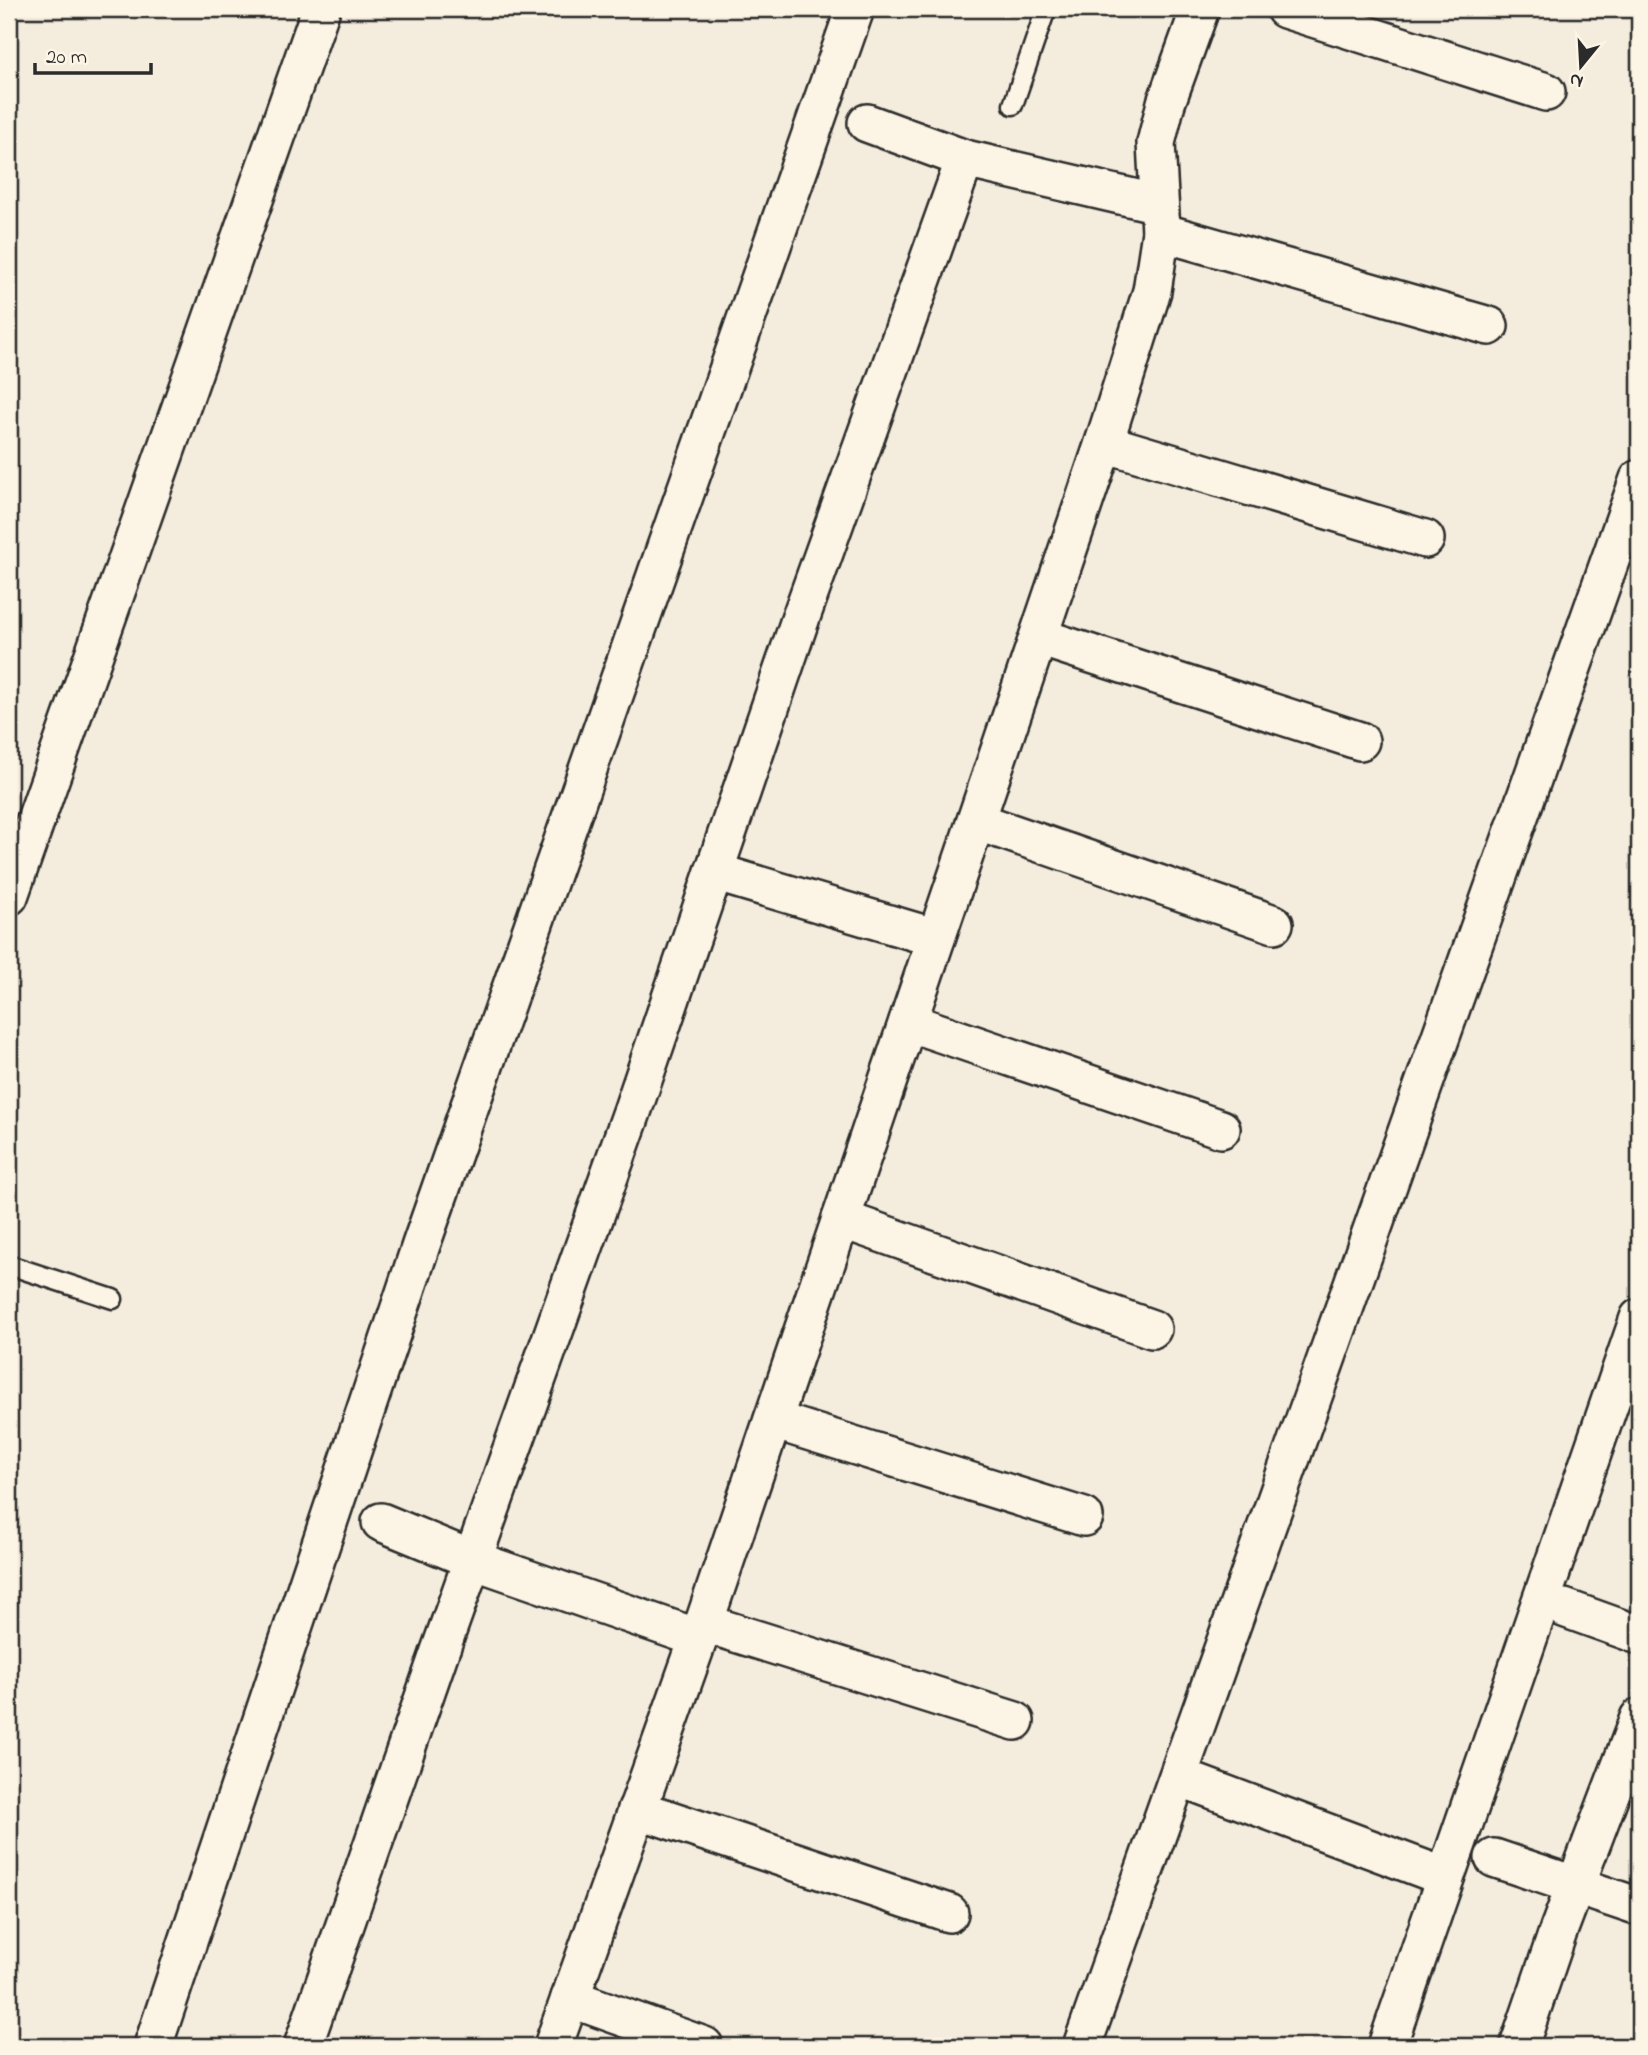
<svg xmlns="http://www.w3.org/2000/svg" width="1648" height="2055" font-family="'Indie Flower',sans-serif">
  <rect width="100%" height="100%" fill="#f4edde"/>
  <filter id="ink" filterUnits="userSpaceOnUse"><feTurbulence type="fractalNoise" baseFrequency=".0143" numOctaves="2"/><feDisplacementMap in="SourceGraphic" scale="14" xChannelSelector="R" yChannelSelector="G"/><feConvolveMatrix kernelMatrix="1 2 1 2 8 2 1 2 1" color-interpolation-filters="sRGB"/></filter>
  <g filter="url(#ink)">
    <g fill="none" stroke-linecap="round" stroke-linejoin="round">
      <defs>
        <g id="service">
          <polyline points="1013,105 1046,9"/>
          <polyline points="9,1265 113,1299"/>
        </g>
        <g id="minor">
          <polyline points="1285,9 1546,92"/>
          <polyline points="867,123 965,159"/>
          <polyline points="1161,232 1489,326"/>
          <polyline points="1104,443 1425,539"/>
          <polyline points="1039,637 1360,741"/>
          <polyline points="976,821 1274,924"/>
          <polyline points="714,872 936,938"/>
          <polyline points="9,896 321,9"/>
          <polyline points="908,1022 1221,1129"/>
          <polyline points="841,1219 1152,1329"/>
          <polyline points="773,1420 1084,1517"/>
          <polyline points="381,1522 473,1560 698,1638"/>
          <polyline points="1564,1608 1639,1635"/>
          <polyline points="704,1623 1015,1721"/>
          <polyline points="1179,1777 1445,1877"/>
          <polyline points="637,1809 949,1913"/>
          <polyline points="1494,1858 1639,1907"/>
          <polyline points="570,1998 704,2046"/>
          <polyline points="153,2046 421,1245 855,9"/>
          <polyline points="303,2046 440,1651 632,1112 801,617 965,159 1159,204"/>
          <polyline points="553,2046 704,1623 1104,443 1152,291 1161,232 1156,143 1166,103 1200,9"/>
          <polyline points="1082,2046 1639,479"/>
          <polyline points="1387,2046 1639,1318"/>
          <polyline points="1519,2046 1559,1929 1639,1718"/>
        </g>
      </defs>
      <use href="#service" stroke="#2b2b2b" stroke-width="23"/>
      <use href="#minor" stroke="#2b2b2b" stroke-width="42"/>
      <use href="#service" stroke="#fcf5e5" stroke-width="18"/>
      <use href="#minor" stroke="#fcf5e5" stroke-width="37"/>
    </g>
  </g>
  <rect width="1648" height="2055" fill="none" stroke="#fcf5e5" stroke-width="35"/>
  <rect x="18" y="18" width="1613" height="2020" fill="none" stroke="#2b2b2b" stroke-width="2.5" filter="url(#ink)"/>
  <g transform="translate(1581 66) rotate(198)" stroke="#fcf5e5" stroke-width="5" paint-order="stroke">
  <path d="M0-5L12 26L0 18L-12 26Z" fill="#2b2b2b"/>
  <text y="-10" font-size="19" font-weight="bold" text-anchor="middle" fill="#2b2b2b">N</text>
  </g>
  <path d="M35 63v10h116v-10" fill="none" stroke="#2b2b2b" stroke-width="3.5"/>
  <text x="46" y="63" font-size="21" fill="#2b2b2b" stroke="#fcf5e5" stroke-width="5" paint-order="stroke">20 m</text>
</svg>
